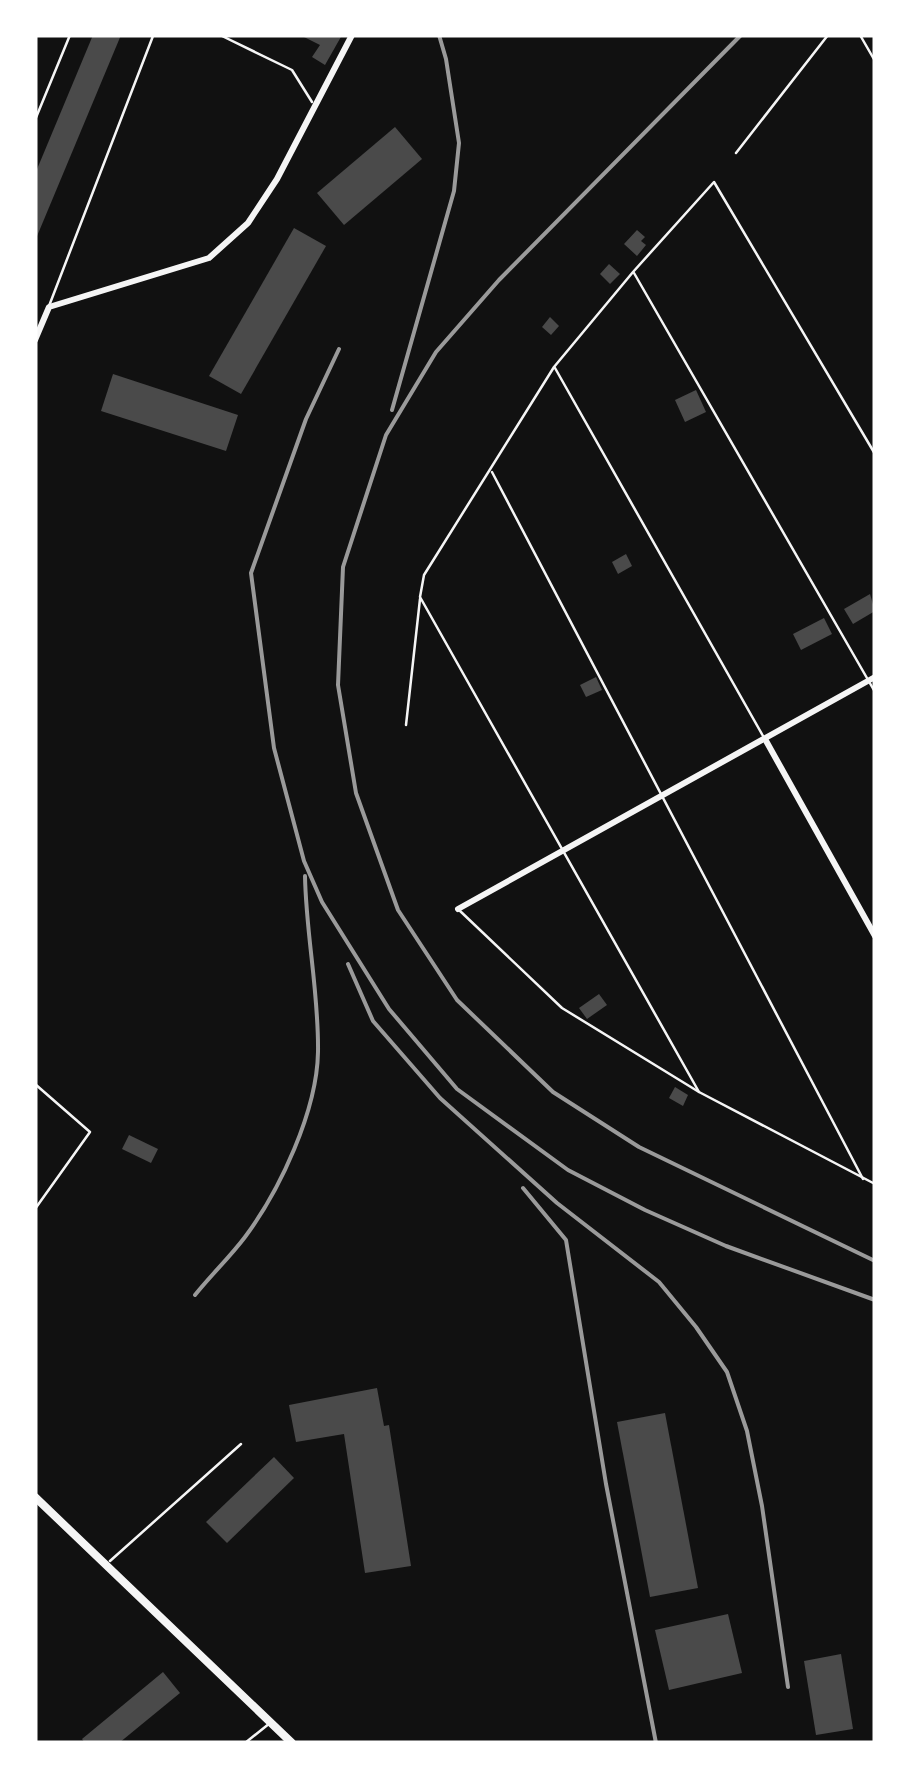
<svg xmlns="http://www.w3.org/2000/svg" width="910" height="1778" font-family="'DM Sans',sans-serif">
  <rect width="100%" height="100%" fill="#111"/>
  <g fill="#4a4a4a">
    <polygon points="93,35 121,35 35,241 35,174"/>
    <polygon points="300,35 342,35 325,65 312,57 320,45"/>
    <polygon points="395,127 422,159 344,225 317,193"/>
    <polygon points="294,228 326,246 241,394 209,376"/>
    <polygon points="637,230 645,237 641,241 646,245 637,256 624,244"/>
    <polygon points="609,264 620,274 610,284 600,274"/>
    <polygon points="550,317 559,326 551,335 542,327"/>
    <polygon points="113,374 238,415 226,451 101,411"/>
    <polygon points="696,390 706,412 685,422 675,400"/>
    <polygon points="626,554 632,566 618,574 612,562"/>
    <polygon points="870,594 875,611 853,624 844,609"/>
    <polygon points="824,618 832,634 801,650 793,634"/>
    <polygon points="596,677 602,690 586,697 580,685"/>
    <polygon points="599,994 607,1005 587,1019 579,1008"/>
    <polygon points="675,1087 688,1095 683,1106 669,1098"/>
    <polygon points="129,1135 158,1149 151,1163 122,1149"/>
    <polygon points="377,1388 384,1426 389,1425 411,1566 365,1573 344,1434 296,1442 289,1405"/>
    <polygon points="665,1413 698,1588 650,1597 617,1422"/>
    <polygon points="274,1457 294,1478 227,1543 206,1522"/>
    <polygon points="728,1614 742,1673 669,1690 655,1630"/>
    <polygon points="841,1654 853,1729 816,1735 804,1661"/>
    <polygon points="163,1672 180,1693 119,1743 85,1743 82,1739"/>
  </g>
  <g fill="none" stroke-linecap="round" stroke-linejoin="round">
    <g stroke="#f5f5f5" stroke-width="2.5">
      <polyline points="220,35 292,70 312,102"/>
      <polyline points="860,35 875,61"/>
      <polyline points="35,120 70,35"/>
      <polyline points="736,153 828,35"/>
      <polyline points="634,273 875,692"/>
      <polyline points="49,306 153,36 157,35"/>
      <polyline points="555,368 763,736"/>
      <polyline points="492,472 863,1179"/>
      <polyline points="406,725 420,599"/>
      <polyline points="459,910 562,1008 699,1092 875,1184"/>
      <polyline points="35,1084 90,1132 35,1209"/>
      <polyline points="699,1092 420,597 424,575 554,367 633,272 714,182 875,454"/>
      <polyline points="110,1561 241,1444"/>
      <polyline points="245,1743 270,1723"/>
    </g>
    <g stroke="#f5f5f5" stroke-width="6">
      <polyline points="35,340 49,307 209,258 248,223 277,179 352,35"/>
      <polyline points="765,739 875,936"/>
      <polyline points="458,909 875,677"/>
    </g>
    <polyline stroke="#f5f5f5" stroke-width="8" points="35,1497 292,1743"/>
    <g stroke="#9a9a9a" stroke-width="4">
      <polyline points="741,35 499,280 436,352 386,435 343,567 338,685 356,793 398,910 457,1000 553,1092 639,1147 875,1261"/>
      <polyline points="339,349 306,419 251,573 274,748 304,861 322,902 389,1009 457,1089 568,1170 645,1210 726,1246 875,1300"/>
      <polyline points="392,410 454,191 459,143 446,59 439,35"/>
      <polyline points="348,964 373,1021 440,1098 557,1203 659,1282 696,1327 727,1372 747,1431 762,1506 788,1687"/>
      <polyline points="523,1188 566,1240 606,1484 656,1743"/>
      <path d="M195 1295C211 1275 230 1257 245 1237 280 1190 317 1111 318 1052 319 993 306 935 305 876"/>
    </g>
  </g>
  <rect width="910" height="1778" fill="none" stroke="#ffffff" stroke-width="75"/>
</svg>
